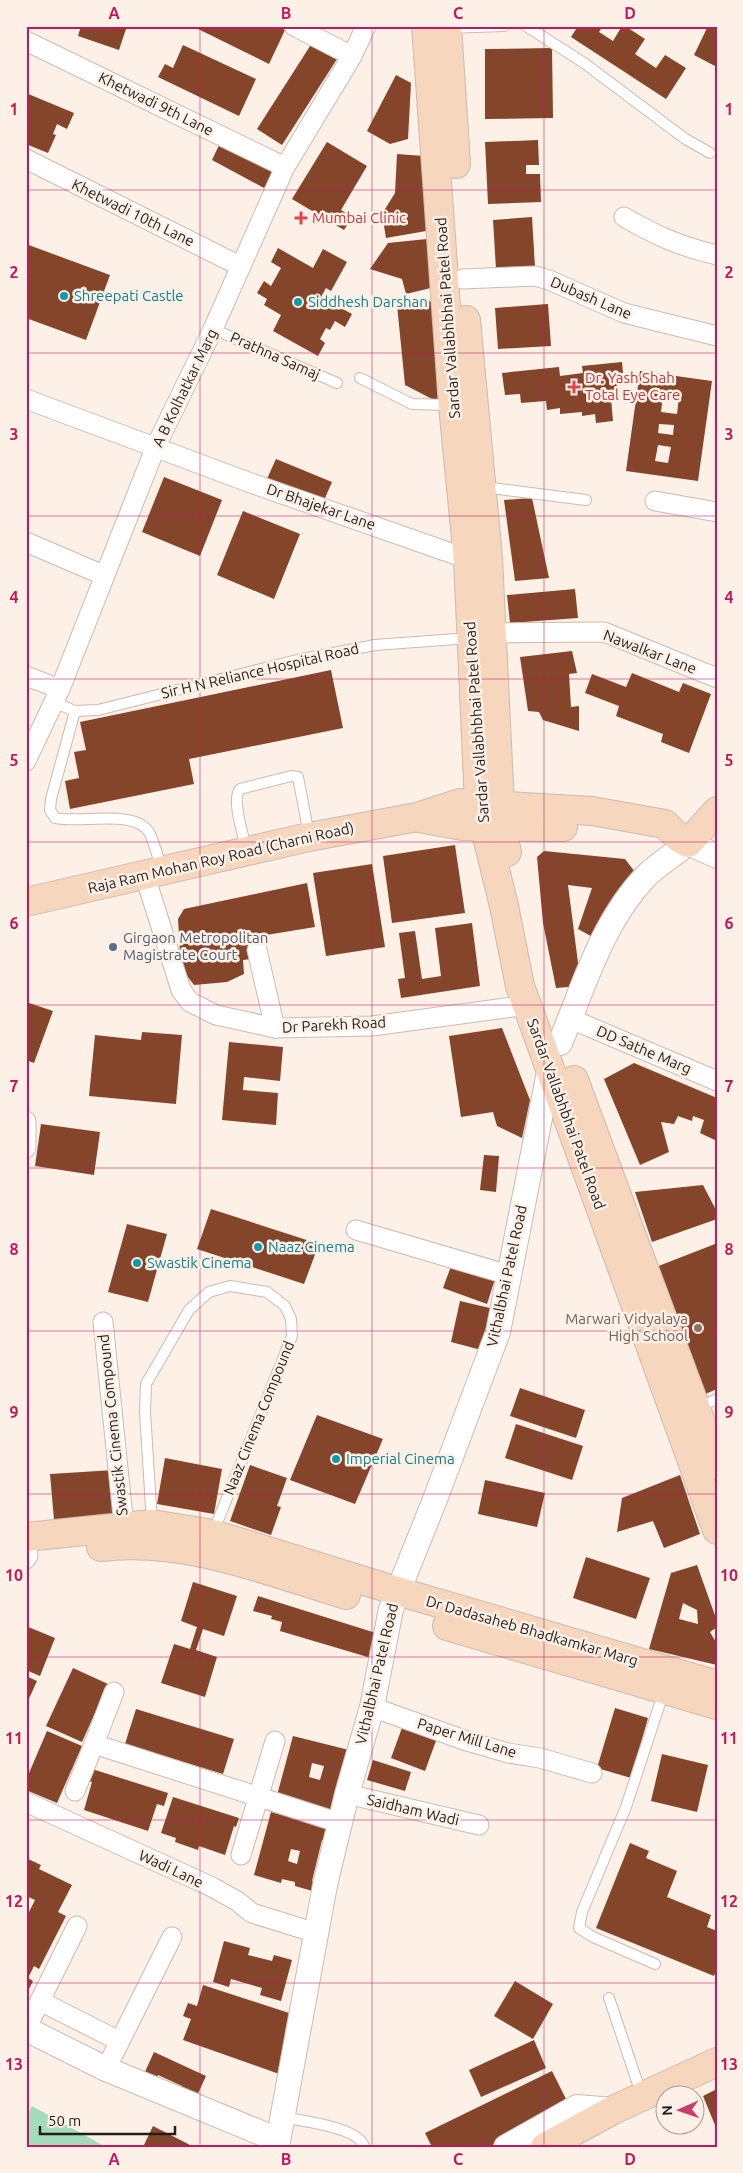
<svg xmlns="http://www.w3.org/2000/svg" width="743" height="2173" font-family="Ubuntu,sans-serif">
  <rect width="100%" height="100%" fill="#fdf0e7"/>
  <polygon fill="#a2dcbd" points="32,2106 106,2147 26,2147 26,2116"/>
  <g fill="#84452b" fill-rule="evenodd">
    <polygon points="81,26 127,26 119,50 78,36"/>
    <polygon points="192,26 277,26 285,30 269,64"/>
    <polygon points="578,26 603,26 599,32 613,41 622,26 625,26 645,39 635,54 656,68 665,55 686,68 666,99 571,37"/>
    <polygon points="708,26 717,26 715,66 694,55"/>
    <polygon points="312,43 337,59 282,145 257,129"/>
    <polygon points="183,45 256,79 239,116 158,77 165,64 173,68"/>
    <polygon points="552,48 553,118 485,119 485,49"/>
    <polygon points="396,75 411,83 408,139 390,144 367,131"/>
    <polygon points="26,93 74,113 67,129 57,124 53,134 56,135 48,153 26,144"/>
    <polygon points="538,140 539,165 526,165 526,174 540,174 541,202 488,204 485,142"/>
    <polygon points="327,142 367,166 341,210 352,217 344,230 292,199"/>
    <polygon points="220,143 273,172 264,188 212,160"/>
    <polygon points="397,154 424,156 432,230 386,238 382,214 395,193"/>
    <polygon points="532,217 535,267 496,269 493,220"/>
    <polygon points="427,239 435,287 406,294 402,279 370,269 388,243"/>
    <polygon points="26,244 110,275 86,340 26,318"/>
    <polygon points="278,248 313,268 323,249 347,262 331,291 326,288 321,297 352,314 345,327 335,321 330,330 326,328 320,339 325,343 318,356 273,331 281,315 264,305 267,299 257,293 264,281 271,286 281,268 271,262"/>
    <polygon points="433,301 442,400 434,400 405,385 397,305"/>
    <polygon points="548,304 551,346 498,349 495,308"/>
    <polygon points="622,362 623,373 616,373 618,397 611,398 613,421 596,423 595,414 582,416 582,412 560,414 560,408 547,410 546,401 521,403 520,394 505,395 502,373 559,367 560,376 583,373 582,366"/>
    <path d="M640 371 712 381 698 481 626 471ZM663 396 679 397 677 414 661 412ZM659 424 674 425 673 435 658 433ZM658 445 671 447 668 463 655 461Z"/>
    <polygon points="276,459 332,482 322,505 266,481"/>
    <polygon points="164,477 222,500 200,556 142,532"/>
    <polygon points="532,498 549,578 515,581 504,500"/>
    <polygon points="243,511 300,534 274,599 217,575"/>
    <polygon points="575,589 578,618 510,623 507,595"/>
    <polygon points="572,651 577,673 569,674 571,707 579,706 579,731 543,720 539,712 528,711 520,657"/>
    <polygon points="331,670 343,728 189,759 194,784 70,809 65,781 79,778 74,752 86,750 80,722"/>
    <polygon points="632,673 679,692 683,683 711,694 689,753 661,742 663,734 616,716 619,706 585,693 592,674 626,687"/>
    <polygon points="455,845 465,913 392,923 383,856"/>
    <polygon points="544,851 625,859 635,872 598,940 578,929 592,888 568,885 581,986 556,988 543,923 537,857"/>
    <polygon points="372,864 385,947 326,956 313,873"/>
    <polygon points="307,883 315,927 248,938 251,959 243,960 244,974 227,982 194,985 181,968 178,919 184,909"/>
    <polygon points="472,923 480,986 401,998 398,979 405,978 399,933 415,931 422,979 441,976 435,928"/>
    <polygon points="26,1002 53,1011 34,1063 26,1060"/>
    <polygon points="502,1028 530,1100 522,1138 497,1126 493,1112 461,1117 449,1036"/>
    <polygon points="142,1032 182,1035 176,1104 89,1096 95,1035 141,1040"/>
    <polygon points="229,1042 283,1047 280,1081 244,1077 243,1090 278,1093 276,1125 222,1120"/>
    <polygon points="634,1063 717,1098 717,1141 700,1133 704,1120 693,1116 692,1121 678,1116 674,1124 661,1122 669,1152 640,1165 604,1079"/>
    <polygon points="41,1124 100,1132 94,1175 35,1166"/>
    <polygon points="484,1155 499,1156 496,1192 480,1190"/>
    <polygon points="703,1185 717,1212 717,1219 652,1242 635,1192"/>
    <polygon points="211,1209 319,1244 304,1284 197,1249"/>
    <polygon points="127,1224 167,1234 148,1302 108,1292"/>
    <polygon points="715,1244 717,1249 717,1389 703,1395 656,1267"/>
    <polygon points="453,1261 496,1276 487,1304 443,1288"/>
    <polygon points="460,1301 494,1309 485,1351 451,1342"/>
    <polygon points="520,1388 585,1410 576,1438 510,1416"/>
    <polygon points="317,1415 383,1439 355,1504 290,1480"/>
    <polygon points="516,1424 583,1446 572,1480 505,1458"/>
    <polygon points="165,1458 222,1469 214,1514 157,1504"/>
    <polygon points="250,1465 287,1478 277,1506 281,1507 271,1535 230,1521"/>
    <polygon points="114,1470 116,1525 55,1531 50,1474"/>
    <polygon points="680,1475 700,1534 664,1548 653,1521 617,1532 622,1498"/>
    <polygon points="485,1480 545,1493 537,1527 478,1514"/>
    <polygon points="586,1557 650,1578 636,1619 573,1598"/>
    <path d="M697 1565 717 1621V1627L710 1632 717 1644V1665L649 1649 671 1573ZM683 1603 697 1610 698 1624 679 1619Z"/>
    <polygon points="193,1582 237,1596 224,1636 203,1629 196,1650 217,1657 205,1697 161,1683 174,1644 190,1649 197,1627 181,1621"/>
    <polygon points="258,1596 379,1634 371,1658 280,1631 282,1622 271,1619 272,1616 253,1611"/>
    <polygon points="26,1626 55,1638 40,1676 26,1670"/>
    <polygon points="73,1668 108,1684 82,1742 46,1726"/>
    <polygon points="26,1676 37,1681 26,1705"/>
    <polygon points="615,1708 648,1718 631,1778 597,1768"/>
    <polygon points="136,1709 234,1739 223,1774 125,1744"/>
    <polygon points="403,1725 437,1738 425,1771 391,1758"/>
    <polygon points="47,1731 82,1746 57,1803 26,1790 26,1780"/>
    <path d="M293 1736 349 1750 330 1816 276 1799ZM312 1763 324 1766 320 1780 309 1777Z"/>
    <polygon points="662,1754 708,1765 697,1812 651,1801"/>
    <polygon points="373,1760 411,1772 405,1791 367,1780"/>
    <polygon points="92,1769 168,1793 164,1806 157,1804 148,1831 84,1810 92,1782 89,1781"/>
    <polygon points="173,1797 239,1818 236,1827 234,1826 225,1855 199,1846 198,1850 175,1842 176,1838 161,1833"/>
    <path d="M271 1812 333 1828 330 1842 322 1840 312 1881 319 1883 316 1892 295 1886V1882L282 1879 281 1883 254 1875ZM291 1849 300 1851 297 1864 288 1861Z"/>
    <polygon points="630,1843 649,1851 646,1858 677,1871 667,1897 711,1915 707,1927 717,1931 717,1969 714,1976 596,1928"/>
    <polygon points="26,1858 41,1865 39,1869 72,1885 58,1912 66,1916 39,1969 34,1966 28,1978 33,1981 26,1995 26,1918 35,1900 26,1896"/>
    <polygon points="224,1941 250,1948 248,1955 272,1961 274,1955 292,1960 281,2001 260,1995 262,1988 231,1979 229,1987 213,1982"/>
    <polygon points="515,1981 553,2004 533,2039 494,2016"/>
    <polygon points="203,1985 289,2013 282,2075 183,2040 191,2019 183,2016 188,2003 197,2006"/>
    <polygon points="534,2040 546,2068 481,2097 469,2070"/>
    <polygon points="154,2052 206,2076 196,2098 180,2091 182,2086 158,2075 156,2080 144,2074"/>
    <polygon points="552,2071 570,2107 489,2147 432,2147 425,2133"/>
    <polygon points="717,2089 717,2130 703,2096"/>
    <polygon points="153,2126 194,2147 143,2147"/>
  </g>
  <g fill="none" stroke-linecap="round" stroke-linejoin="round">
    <defs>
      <g id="service">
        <polyline points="526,26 584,63 684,138 710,153"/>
        <polyline points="448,28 504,26"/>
        <polyline points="213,329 337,383"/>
        <polyline points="360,378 412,404 452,405"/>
        <polyline points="483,487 586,500"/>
        <polyline points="53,702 75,711 98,710 297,660 375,645 470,638"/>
        <path d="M75 711 51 799 50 810 55 818C80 824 137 808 150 834 155 845 158 858 162 870"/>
        <path d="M247 851C244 838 231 799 240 789L291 776 298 777 309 835"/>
        <polyline points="697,1408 717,1399"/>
        <polyline points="152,1523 145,1412 146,1384 189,1310 209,1292 230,1286 267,1292 285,1306 291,1319 292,1336 213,1533"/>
        <polyline points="655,1964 593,1937 579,1928 582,1912 626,1807 664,1691"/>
        <polyline points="609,1998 642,2096"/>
        <path d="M282 2117C301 2121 360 2127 364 2147"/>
      </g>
      <g id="minor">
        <polyline points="294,26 352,56"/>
        <polyline points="26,41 285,167"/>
        <polyline points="26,159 240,266"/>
        <path d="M624 217C655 235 681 247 717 255"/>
        <polyline points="463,279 535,276 549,280 624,313 717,336"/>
        <polyline points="26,399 248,482 468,559 477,558"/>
        <polyline points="655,501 717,512"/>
        <polyline points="26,542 103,575"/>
        <polyline points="492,633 604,632 717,678"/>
        <polyline points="26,676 60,689"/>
        <polyline points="26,761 60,689 156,446 213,329 285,167 352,56 366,26"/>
        <polyline points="145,876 181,990 190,1002 216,1015 275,1028 372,1026 527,1005"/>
        <polyline points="257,950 275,1028"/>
        <polyline points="571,1019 717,1081"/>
        <polyline points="26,1121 26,1148"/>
        <polyline points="356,1230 509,1275"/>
        <polyline points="103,1322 124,1527"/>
        <polyline points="26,1541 28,1556 26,1559"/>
        <polyline points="372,1707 467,1741 508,1753 540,1758 592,1773"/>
        <polyline points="94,1744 114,1692"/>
        <polyline points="75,1791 94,1744 340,1823"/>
        <polyline points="347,1794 479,1825"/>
        <polyline points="26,1802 212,1887 237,1901 252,1913 316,1933"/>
        <polyline points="241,1855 275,1741"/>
        <polyline points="40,2001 119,2041"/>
        <polyline points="26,2029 77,1926"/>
        <polyline points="106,2069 172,1937"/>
      </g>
      <g id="tertiary">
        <path d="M560 1043C584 986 602 922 646 876 658 864 675 854 688 843L717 856"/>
        <polyline points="26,2029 106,2069 278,2140"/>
        <polyline points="277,2147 325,1885 347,1794 372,1707 391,1609 434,1502 498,1332 550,1067"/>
        <polyline points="506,2147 577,2107 613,2110"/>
      </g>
      <g id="secondary">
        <polyline points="426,26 453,406 468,559 479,804 504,906 520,986 717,1530"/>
        <polyline points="447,26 456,164"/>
        <polyline points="466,320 488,558 501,826 507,852"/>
        <polyline points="419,818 463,826 563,827"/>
        <polyline points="26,902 309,837 417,817 460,803 592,811 665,824 679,838 688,843 717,811"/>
        <polyline points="574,1080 717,1465"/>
        <polyline points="26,1537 152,1524 213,1534 397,1591 717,1685"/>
        <path d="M101 1547C185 1537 267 1571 346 1595"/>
        <polyline points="447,1626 717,1705"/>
        <polyline points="545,2147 613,2110 717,2062"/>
      </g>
    </defs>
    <use href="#service" stroke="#cbbbb1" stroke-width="12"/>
    <use href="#minor" stroke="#cbbbb1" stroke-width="21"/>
    <use href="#tertiary" stroke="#cbbbb1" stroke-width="26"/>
    <use href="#secondary" stroke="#cbbbb1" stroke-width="30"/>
    <use href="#service" stroke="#fff" stroke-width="10"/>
    <use href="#minor" stroke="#fff" stroke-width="19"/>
    <use href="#tertiary" stroke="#fff" stroke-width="24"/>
    <use href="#secondary" stroke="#f6d6bc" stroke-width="28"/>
  </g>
  <path fill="none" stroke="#c2185b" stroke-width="1" stroke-opacity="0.55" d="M200 26V2147M372 26V2147M544 26V2147M26 190H717M26 353H717M26 516H717M26 679H717M26 842H717M26 1005H717M26 1168H717M26 1331H717M26 1494H717M26 1657H717M26 1820H717M26 1983H717"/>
  <g fill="#e0444e" stroke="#fdf0e7" stroke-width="2">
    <path d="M298.5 210.5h5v5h5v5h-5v5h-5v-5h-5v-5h5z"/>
    <path d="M571.5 379.5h5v5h5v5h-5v5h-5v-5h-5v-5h5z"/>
  </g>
  <g fill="#0f9aa8" stroke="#fdf0e7" stroke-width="2">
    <circle cx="64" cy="296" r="5"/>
    <circle cx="298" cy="302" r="5"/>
    <circle cx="258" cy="1247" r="5"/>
    <circle cx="137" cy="1263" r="5"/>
    <circle cx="336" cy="1459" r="5"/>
  </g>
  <circle fill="#5c6f8a" stroke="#fdf0e7" stroke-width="2" cx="113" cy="947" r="5"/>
  <circle fill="#8d6e63" stroke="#fdf0e7" stroke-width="2" cx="698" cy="1328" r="5"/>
  <g text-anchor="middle" stroke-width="5" stroke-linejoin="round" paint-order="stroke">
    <g font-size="15" fill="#241e1a" stroke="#fdf0e7">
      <text transform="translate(156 104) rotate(26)" y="5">Khetwadi 9th Lane</text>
      <text transform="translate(133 213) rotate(26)" y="5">Khetwadi 10th Lane</text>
      <text transform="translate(591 298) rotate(23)" y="5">Dubash Lane</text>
      <text transform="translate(448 318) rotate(-94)" y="5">Sardar Vallabhbhai Patel Road</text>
      <text transform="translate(275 356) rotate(24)" y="5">Prathna Samaj</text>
      <text transform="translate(185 388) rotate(-64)" y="5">A B Kolhatkar Marg</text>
      <text transform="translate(321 507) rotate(19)" y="5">Dr Bhajekar Lane</text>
      <text transform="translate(650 652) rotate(21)" y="5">Nawalkar Lane</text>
      <text transform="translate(260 671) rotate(-13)" y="5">Sir H N Reliance Hospital Road</text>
      <text transform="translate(477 722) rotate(-94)" y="5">Sardar Vallabhbhai Patel Road</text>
      <text transform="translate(221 858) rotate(-13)" y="5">Raja Ram Mohan Roy Road (Charni Road)</text>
      <text transform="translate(334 1025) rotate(-3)" y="5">Dr Parekh Road</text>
      <text transform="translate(644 1050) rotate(23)" y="5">DD Sathe Marg</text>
      <text transform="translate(566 1114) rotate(70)" y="5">Sardar Vallabhbhai Patel Road</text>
      <text transform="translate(507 1276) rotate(-78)" y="5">Vithalbhai Patel Road</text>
      <text transform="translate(259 1418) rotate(-68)" y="5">Naaz Cinema Compound</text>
      <text transform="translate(113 1425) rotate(-96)" y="5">Swastik Cinema Compound</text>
      <text transform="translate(532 1631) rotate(16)" y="5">Dr Dadasaheb Bhadkamkar Marg</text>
      <text transform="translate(377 1674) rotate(-77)" y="5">Vithalbhai Patel Road</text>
      <text transform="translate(467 1738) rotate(17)" y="5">Paper Mill Lane</text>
      <text transform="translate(413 1810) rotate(13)" y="5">Saidham Wadi</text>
      <text transform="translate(171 1869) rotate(25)" y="5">Wadi Lane</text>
    </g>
    <g font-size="15" fill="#be3a42" stroke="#fdf0e7" text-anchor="start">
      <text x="312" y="223">Mumbai Clinic</text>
      <text x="585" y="383">Dr. Yash Shah<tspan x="585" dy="17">Total Eye Care</tspan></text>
    </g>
    <g font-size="15" fill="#0d838f" stroke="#fdf0e7" text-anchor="start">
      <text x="74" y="301">Shreepati Castle</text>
      <text x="308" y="307">Siddhesh Darshan</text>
      <text x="268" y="1252">Naaz Cinema</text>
      <text x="147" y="1268">Swastik Cinema</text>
      <text x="346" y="1464">Imperial Cinema</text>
    </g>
    <g font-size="15" fill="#4e5e75" stroke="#fdf0e7" text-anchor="start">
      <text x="123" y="943">Girgaon Metropolitan<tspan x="123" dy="17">Magistrate Court</tspan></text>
    </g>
    <g font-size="15" fill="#785e54" stroke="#fdf0e7" text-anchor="end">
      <text x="688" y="1324">Marwari Vidyalaya<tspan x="688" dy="17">High School</tspan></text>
    </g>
  </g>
  <rect width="743" height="2173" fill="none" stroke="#fdf0e7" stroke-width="55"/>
  <g transform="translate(680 2110) rotate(268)"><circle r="24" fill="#fdf0e7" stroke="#a69c95"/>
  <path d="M0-4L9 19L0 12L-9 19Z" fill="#c93b68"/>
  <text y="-8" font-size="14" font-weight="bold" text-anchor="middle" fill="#241e1a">N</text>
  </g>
  <path d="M40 2126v8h135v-8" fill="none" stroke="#241e1a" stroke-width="2.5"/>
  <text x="48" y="2126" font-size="15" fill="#241e1a" stroke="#fdf0e7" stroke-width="4" paint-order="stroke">50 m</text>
  <rect x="28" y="28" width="688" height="2118" fill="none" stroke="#c2185b" stroke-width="2"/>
  <g font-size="16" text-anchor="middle" font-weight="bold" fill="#c2185b">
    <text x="114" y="19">A</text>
    <text x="286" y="19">B</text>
    <text x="458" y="19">C</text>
    <text x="630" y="19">D</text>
    <text x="14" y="115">1</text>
    <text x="729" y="115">1</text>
    <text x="14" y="278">2</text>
    <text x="729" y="278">2</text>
    <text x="14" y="440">3</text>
    <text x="729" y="440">3</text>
    <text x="14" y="603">4</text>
    <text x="729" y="603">4</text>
    <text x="14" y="766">5</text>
    <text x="729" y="766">5</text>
    <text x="14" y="929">6</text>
    <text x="729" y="929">6</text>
    <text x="14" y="1092">7</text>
    <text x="729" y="1092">7</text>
    <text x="14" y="1255">8</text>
    <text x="729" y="1255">8</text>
    <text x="14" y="1418">9</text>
    <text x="729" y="1418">9</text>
    <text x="14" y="1581">10</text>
    <text x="729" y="1581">10</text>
    <text x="14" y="1744">11</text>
    <text x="729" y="1744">11</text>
    <text x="14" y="1907">12</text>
    <text x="729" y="1907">12</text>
    <text x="14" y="2070">13</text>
    <text x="729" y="2070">13</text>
    <text x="114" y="2165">A</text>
    <text x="286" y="2165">B</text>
    <text x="458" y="2165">C</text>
    <text x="630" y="2165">D</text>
  </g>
</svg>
